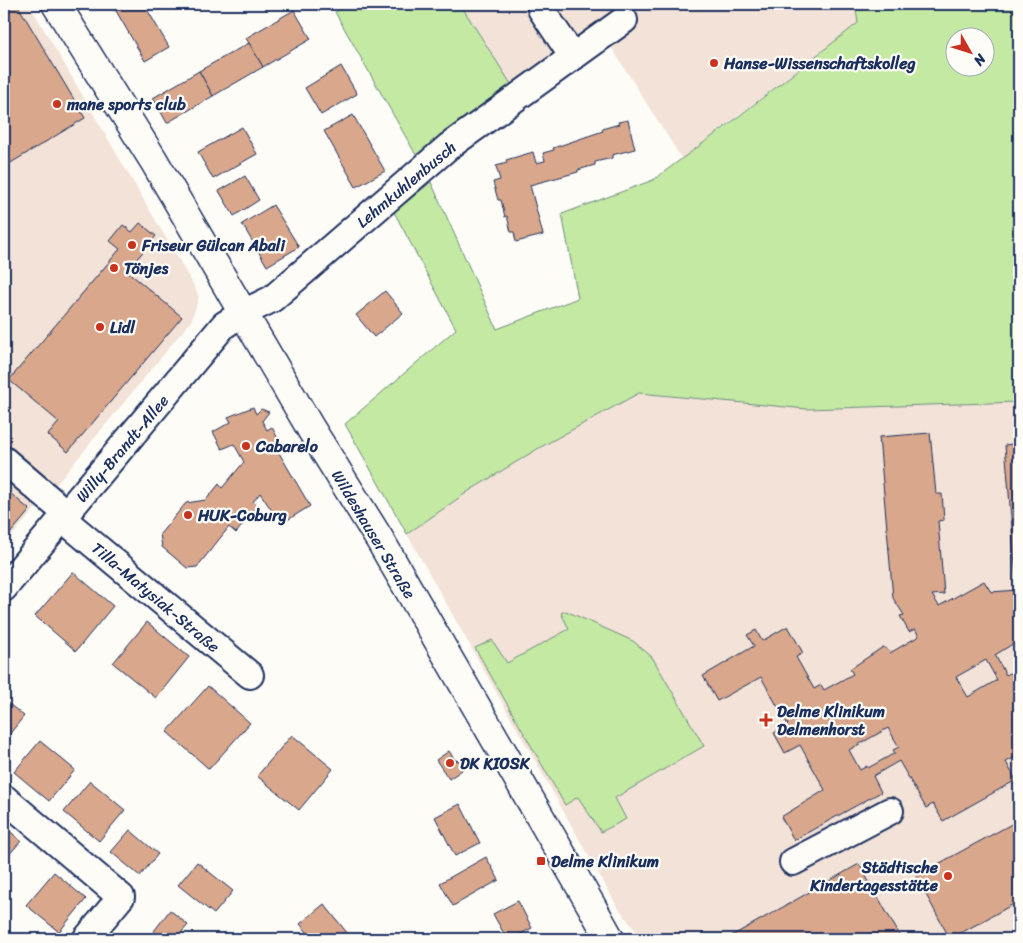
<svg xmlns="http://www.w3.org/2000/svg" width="1023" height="943" font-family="Sriracha,sans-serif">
  <rect width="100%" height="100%" fill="#fdfcf7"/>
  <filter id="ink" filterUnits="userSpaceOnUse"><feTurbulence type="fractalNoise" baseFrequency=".02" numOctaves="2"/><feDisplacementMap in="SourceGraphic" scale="10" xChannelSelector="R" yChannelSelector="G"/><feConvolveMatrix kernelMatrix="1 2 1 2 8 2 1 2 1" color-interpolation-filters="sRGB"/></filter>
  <g filter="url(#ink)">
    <g fill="#f2e2d7">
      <polygon points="4,4 29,4 194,286 199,297 191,321 60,480 4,545"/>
      <polygon points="460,4 855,4 858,23 682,159 608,42 520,101 511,84"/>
      <polygon points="639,393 807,409 1019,402 1019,939 642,939 617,906 407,534 469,491 539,448"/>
    </g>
    <g fill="#c3e9a3" stroke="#6f8c80" fill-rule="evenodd">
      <polygon points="349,4 460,4 511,84 416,155 335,12"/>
      <path d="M855 4H1019V402L807 409 639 393 539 448 469 491 407 534 345 424 456 329 394 212 431 182 497 329 578 298 562 214 653 180 729 124 858 23ZM956 38H986V68H956Z"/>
      <polygon points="566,611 633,641 652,657 704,746 615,798 626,819 601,832 578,797 565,805 475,648 492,640 507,663 569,629 561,613"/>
    </g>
    <g fill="#d9a78c" stroke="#1b2f5e" fill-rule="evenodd">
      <polygon points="7,4 17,4 85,118 4,167 4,5"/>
      <polygon points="112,4 144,4 169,47 145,61"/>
      <polygon points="294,10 311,39 263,67 246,38"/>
      <polygon points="249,43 263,67 213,96 199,71"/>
      <polygon points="341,66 357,94 321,115 305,88"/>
      <polygon points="199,71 213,96 167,123 153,98"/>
      <polygon points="353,115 385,171 356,187 324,131"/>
      <polygon points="628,120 635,149 612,155 612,158 595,162 595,165 578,170 578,172 530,185 543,235 516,242 514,232 511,232 507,216 505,217 501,200 498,200 493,182 500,180 496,166 507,163 506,160 533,152 536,163 545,161 543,153 554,150 553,148 603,131 602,129 619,124 618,122"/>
      <polygon points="242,127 257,154 213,179 198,152"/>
      <polygon points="245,176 259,200 234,216 219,191"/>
      <polygon points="273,205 299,247 267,266 242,224"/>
      <polygon points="140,223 156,236 127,271 182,317 68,452 48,435 59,422 9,380 120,249 110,241 123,225 132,232"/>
      <polygon points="385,291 403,313 374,337 356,315"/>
      <polygon points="253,407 256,414 261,409 269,412 262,421 267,430 272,427 280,443 275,446 310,506 281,524 260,493 253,502 258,506 236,533 229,527 197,567 187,568 162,547 160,534 186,503 206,500 219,484 222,488 244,462 234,444 222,449 213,432 231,422 228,417"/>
      <path d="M930 433 936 494H942L944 520 938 521 944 594 932 595 939 606 984 581 991 592 1017 590 1005 445 1019 443V640L995 655 1006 675 1019 668V755L1006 762 1016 780 943 821 933 804 926 808 899 761 873 776 881 792 794 840 781 817 825 790 800 745 785 753 774 733 788 725 761 677 717 701 703 676 754 646 747 635 756 630 762 641 788 626 803 653 796 657 814 689 821 685 824 690 853 674 850 669 883 647 887 649 890 653 919 636 915 629 909 632 900 616 904 615 893 598 879 437ZM986 660 997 680 968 697 956 677ZM888 728 899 747 893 750 895 753 868 768 867 766 860 770 849 750Z"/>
      <polygon points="4,488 30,510 4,541"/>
      <polygon points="73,572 113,606 76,651 35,616"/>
      <polygon points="147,622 189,657 156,698 113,663"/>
      <polygon points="208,686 250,723 209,769 167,732"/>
      <polygon points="4,700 24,716 4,741"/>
      <polygon points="292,735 333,769 299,810 257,776"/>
      <polygon points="40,741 75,770 49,801 14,772"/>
      <polygon points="449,751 455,760 461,761 464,765 462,770 449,779 436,760"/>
      <polygon points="90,781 125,810 99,841 64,812"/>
      <polygon points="460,804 480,843 455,856 435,817"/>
      <polygon points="1019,820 1019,901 950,939 916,876"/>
      <polygon points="4,826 21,841 7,857 4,854"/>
      <polygon points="130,830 158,854 140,876 111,852"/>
      <polygon points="486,857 499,880 453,906 440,883"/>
      <polygon points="197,862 233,891 214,914 178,885"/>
      <polygon points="859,864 902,939 726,939 792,902"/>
      <polygon points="54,872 86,899 59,932 26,905"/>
      <polygon points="518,901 532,928 511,939 507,939 493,914"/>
      <polygon points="324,904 352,939 313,939 300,924"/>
      <polygon points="170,910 188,925 176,939 148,939"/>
    </g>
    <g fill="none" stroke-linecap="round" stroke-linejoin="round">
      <defs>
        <g id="minor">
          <polyline points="541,9 573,57"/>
          <polyline points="4,460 67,514"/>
          <polyline points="63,519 250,675"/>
          <polyline points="4,588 224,325 243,313 272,299 448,147 624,20"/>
          <polyline points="4,798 121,897 86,939"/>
          <polyline points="793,862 890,811"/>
        </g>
        <polyline id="major" points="56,4 154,161 311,429 380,540 591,905 610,939"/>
      </defs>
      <use href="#minor" stroke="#1b2f5e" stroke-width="30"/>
      <use href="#major" stroke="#1b2f5e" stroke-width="31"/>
      <use href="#minor" stroke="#fdfcf7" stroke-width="26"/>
      <use href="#major" stroke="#fdfcf7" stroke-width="28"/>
    </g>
  </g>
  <g fill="#c8321e" stroke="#fdfcf7" stroke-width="2">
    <circle cx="714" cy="63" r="5"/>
    <circle cx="57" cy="104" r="5"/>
    <circle cx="132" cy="245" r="5"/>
    <circle cx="114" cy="268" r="5"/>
    <circle cx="100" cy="327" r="5"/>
    <circle cx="246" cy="446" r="5"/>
    <circle cx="188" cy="515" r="5"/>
    <path d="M763.5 712.5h5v5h5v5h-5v5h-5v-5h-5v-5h5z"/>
    <circle cx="450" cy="763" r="5"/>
    <rect x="536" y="856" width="10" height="10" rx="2.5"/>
    <circle cx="948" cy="876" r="5"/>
  </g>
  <g text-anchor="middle" stroke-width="4.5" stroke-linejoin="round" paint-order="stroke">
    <g font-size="16" font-weight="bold" fill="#1b2f5e" stroke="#fdfcf7" text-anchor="start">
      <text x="724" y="69">Hanse-Wissenschaftskolleg</text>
      <text x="67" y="110">mane sports club</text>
      <text x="142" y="251">Friseur Gülcan Abali</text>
      <text x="124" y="274">Tönjes</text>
      <text x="110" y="333">Lidl</text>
      <text x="256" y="452">Cabarelo</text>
      <text x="198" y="521">HUK-Coburg</text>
      <text x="777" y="717">Delme Klinikum<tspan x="777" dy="18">Delmenhorst</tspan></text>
      <text x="460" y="769">DK KIOSK</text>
      <text x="551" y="867">Delme Klinikum</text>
      <text x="938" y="873" text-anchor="end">Städtische<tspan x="938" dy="18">Kindertagesstätte</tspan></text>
    </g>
    <g font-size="16" fill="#1b2f5e" stroke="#fdfcf7">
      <text transform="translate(406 184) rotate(-40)" y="6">Lehmkuhlenbusch</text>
      <text transform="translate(122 448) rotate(-50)" y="6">Willy-Brandt-Allee</text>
      <text transform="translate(374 534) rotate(59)" y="6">Wildeshauser Straße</text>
      <text transform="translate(156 597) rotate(40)" y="6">Tilla-Matysiak-Straße</text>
    </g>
  </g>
  <rect width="1023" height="943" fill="none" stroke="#fdfcf7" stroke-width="20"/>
  <rect x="10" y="10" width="1003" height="923" fill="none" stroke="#1b2f5e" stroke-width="2" filter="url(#ink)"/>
  <g transform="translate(970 52) rotate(129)"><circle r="24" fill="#fdfcf7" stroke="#a3aaba"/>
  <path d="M0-4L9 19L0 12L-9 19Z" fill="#c8321e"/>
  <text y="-8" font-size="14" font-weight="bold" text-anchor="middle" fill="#1b2f5e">N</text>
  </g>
</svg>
